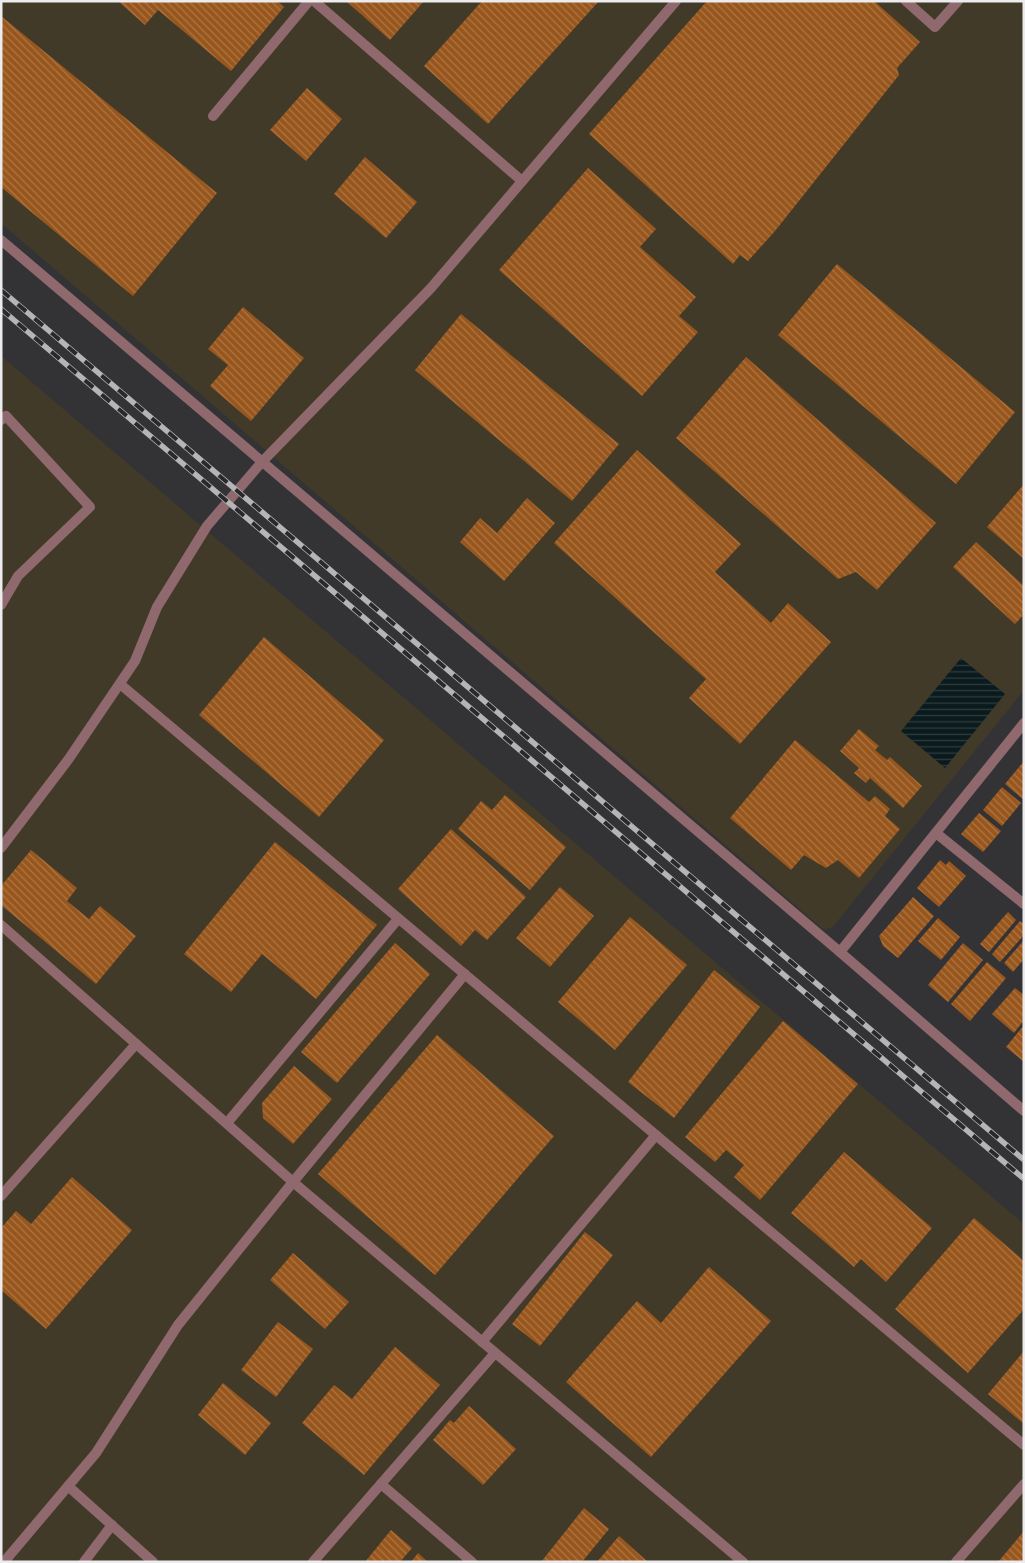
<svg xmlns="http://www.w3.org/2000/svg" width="1025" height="1563" font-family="'Titillium Web',sans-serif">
  <defs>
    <pattern id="water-rules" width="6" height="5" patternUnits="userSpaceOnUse" patternTransform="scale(1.25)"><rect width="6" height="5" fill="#0b1b1d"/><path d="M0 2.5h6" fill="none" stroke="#2f3c3e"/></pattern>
    <pattern id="building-back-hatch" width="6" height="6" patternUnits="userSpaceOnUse" patternTransform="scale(1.25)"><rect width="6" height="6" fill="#98561c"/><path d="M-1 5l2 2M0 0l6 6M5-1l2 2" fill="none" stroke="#ab7748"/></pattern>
  </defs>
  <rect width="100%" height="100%" fill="#333336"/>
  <g fill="#423a29">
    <polygon points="1,1 1024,1 1024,690 832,928 823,929 1,223"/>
    <polygon points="1,356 1024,1224 1024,1562 1,1562"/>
  </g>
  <polygon fill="url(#water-rules)" points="961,658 1005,694 945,768 901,731"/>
  <g fill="url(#building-back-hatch)">
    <polygon points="118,1 277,1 284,7 231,71 158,10 145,25"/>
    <polygon points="346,1 424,1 390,40"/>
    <polygon points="482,1 599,1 488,124 424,66"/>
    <polygon points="707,1 874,1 920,42 897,68 899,75 775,231 748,261 740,255 733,264 589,134"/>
    <polygon points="1,16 217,193 133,296 1,187"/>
    <polygon points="307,88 342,119 306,161 270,130"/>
    <polygon points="365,157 417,202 386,238 334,194"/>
    <polygon points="588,168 656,229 640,247 696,297 679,316 698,332 642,396 499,270"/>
    <polygon points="837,264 1015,412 956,484 778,335"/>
    <polygon points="243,307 304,358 251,421 210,386 228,365 208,349"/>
    <polygon points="461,314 619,444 572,501 415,370"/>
    <polygon points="746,357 936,523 877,590 856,572 838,579 676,438"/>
    <polygon points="637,450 741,544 715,572 771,623 788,603 831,642 740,744 689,698 706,679 554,543"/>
    <polygon points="1024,484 1024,559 987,527"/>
    <polygon points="527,498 555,523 504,581 460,542 480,518 497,533"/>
    <polygon points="976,542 1024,586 1024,614 1015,624 953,567"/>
    <polygon points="264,637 384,740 319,817 199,715"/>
    <polygon points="859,729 879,746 875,750 887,760 890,757 922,786 903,808 870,778 866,783 854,773 859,768 840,751"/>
    <polygon points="795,740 869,802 875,796 890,809 885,816 900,829 859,878 838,860 826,868 804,855 791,870 730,818"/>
    <polygon points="1024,761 1024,800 1005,784"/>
    <polygon points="1002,787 1021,803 1002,826 983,810"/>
    <polygon points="505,795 566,847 530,890 458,829 481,801 492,810"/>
    <polygon points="979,813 1001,831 983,852 961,834"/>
    <polygon points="451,829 526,897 487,940 475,930 461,946 398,889"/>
    <polygon points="275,842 377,925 316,999 262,954 231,992 184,954"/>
    <polygon points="31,850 77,888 67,901 89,919 100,906 136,936 96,984 1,905 1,886"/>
    <polygon points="940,860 946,865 949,861 966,876 939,907 917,888"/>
    <polygon points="560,887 594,916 550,967 516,938"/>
    <polygon points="913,897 934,916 898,958 883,946 879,936"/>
    <polygon points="1008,912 1016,920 989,952 980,944"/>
    <polygon points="630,917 687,965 615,1050 558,1002"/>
    <polygon points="938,918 960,937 941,960 918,941"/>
    <polygon points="1020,921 1024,924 1024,935 1000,962 992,954"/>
    <polygon points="1024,940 1024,959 1013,972 1004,963"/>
    <polygon points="395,943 430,974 337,1083 301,1052"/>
    <polygon points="963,943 983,960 948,1002 928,985"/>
    <polygon points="987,962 1006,978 970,1021 951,1004"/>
    <polygon points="714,970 760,1007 674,1118 628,1082"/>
    <polygon points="1015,988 1024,995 1024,1020 1014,1033 992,1014"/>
    <polygon points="783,1021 858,1084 760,1200 734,1177 744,1165 726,1150 715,1162 685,1137"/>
    <polygon points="1024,1025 1024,1062 1006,1047"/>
    <polygon points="437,1035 554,1136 435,1275 318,1174"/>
    <polygon points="294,1066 332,1099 293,1144 263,1118 262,1103"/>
    <polygon points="844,1152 932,1228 886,1282 861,1259 854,1267 791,1213"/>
    <polygon points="72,1177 132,1230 46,1329 1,1290 1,1228 16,1211 31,1224"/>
    <polygon points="974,1218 1024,1261 1024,1309 968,1373 895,1309"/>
    <polygon points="585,1232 613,1255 540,1346 512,1324"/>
    <polygon points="293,1253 349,1302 325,1329 270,1280"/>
    <polygon points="709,1267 771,1321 651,1457 566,1382 637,1301 661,1323"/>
    <polygon points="278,1322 313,1349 276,1397 241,1370"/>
    <polygon points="395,1347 440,1385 364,1475 302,1423 334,1385 352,1399"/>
    <polygon points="1024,1351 1024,1424 988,1394"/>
    <polygon points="223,1383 271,1423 245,1455 198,1415"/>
    <polygon points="469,1406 516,1449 483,1485 433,1440 450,1420 454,1423"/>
    <polygon points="584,1508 609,1529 582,1562 541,1562"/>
    <polygon points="391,1530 412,1548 400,1562 365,1562"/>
    <polygon points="1024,1531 1024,1562 998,1562"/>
    <polygon points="619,1536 648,1562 597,1562"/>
    <polygon points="418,1553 428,1562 411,1562"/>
  </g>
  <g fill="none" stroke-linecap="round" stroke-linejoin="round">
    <g stroke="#8f696e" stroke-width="10">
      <polyline points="314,1 522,181"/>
      <polyline points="906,1 935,27 958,1"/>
      <polyline points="213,116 309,1"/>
      <polyline points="1,420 6,416 90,507 18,576 1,605"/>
      <polyline points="120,684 1024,1445"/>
      <polyline points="1,848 68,760 135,661 157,607 207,526 261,463 431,288 676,1"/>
      <polyline points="1,925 293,1182 743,1562"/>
      <polyline points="227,1123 398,919"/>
      <polyline points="1,1196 136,1044"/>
      <polyline points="482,1342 656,1135"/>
      <polyline points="381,1484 472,1562"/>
      <polyline points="68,1486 153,1562"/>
      <polyline points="4,1562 96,1453 178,1325 293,1182 465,974"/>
      <polyline points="84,1562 112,1525"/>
      <polyline points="313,1562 495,1353"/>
      <polyline points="956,1562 1024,1484"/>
    </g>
    <g stroke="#8f696e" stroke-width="10">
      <polyline points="1,240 840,952 1024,723"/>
      <polyline points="936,833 1024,904"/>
    </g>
    <polyline stroke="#8f696e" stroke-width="10" points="840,952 1024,1111"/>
    <defs>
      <g id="rail">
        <polyline points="1,290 1024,1160"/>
        <polyline points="1,309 1024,1179"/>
      </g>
    </defs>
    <use href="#rail" stroke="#b5b5b8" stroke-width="5.5"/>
    <use href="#rail" stroke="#29292c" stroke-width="4" stroke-dasharray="11" stroke-linecap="butt"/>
  </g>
  <rect width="1025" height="1563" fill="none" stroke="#ececee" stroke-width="5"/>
</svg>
